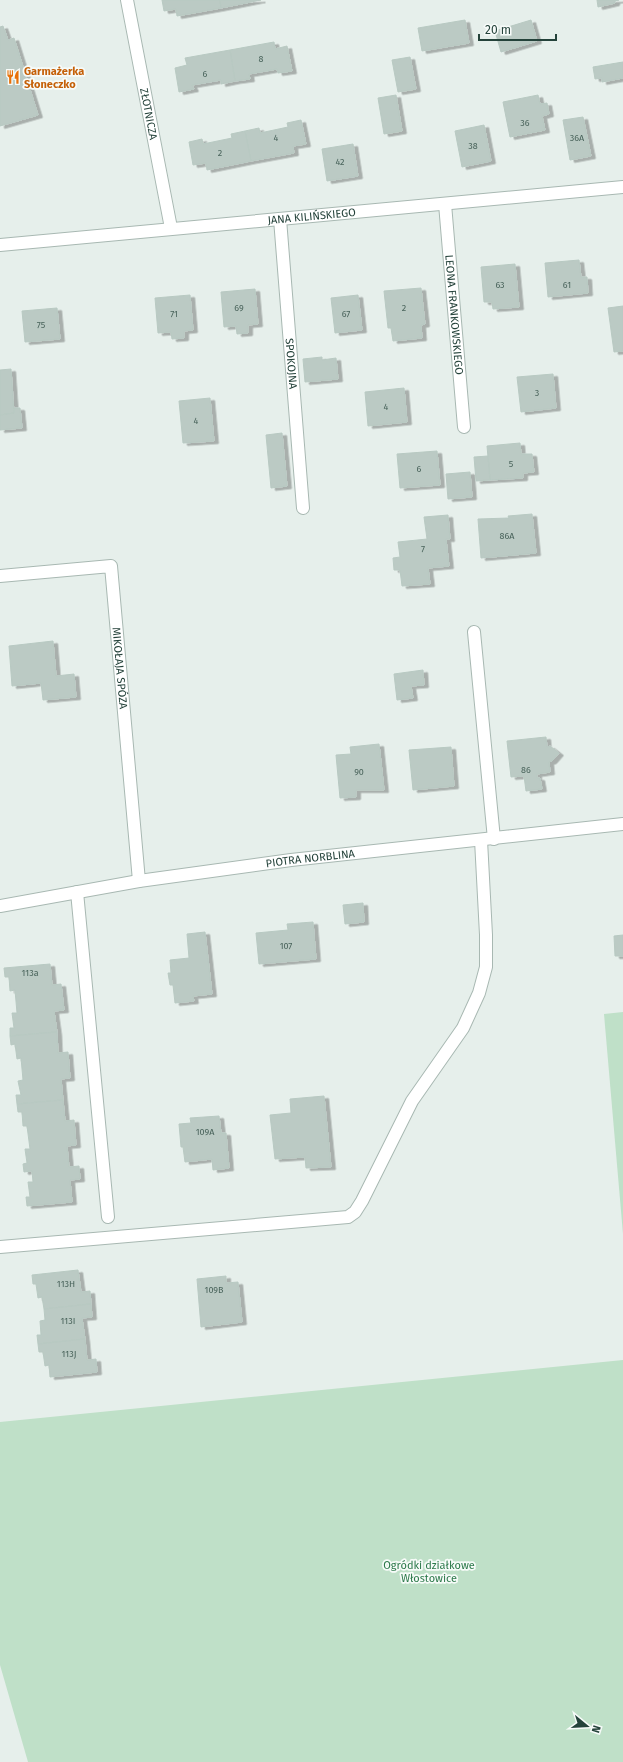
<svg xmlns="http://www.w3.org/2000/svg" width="623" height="1762" font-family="'Fira Sans',sans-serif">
  <defs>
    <filter id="shadow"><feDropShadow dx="4.5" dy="2.5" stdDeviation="0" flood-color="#0004"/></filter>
  </defs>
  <rect width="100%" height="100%" fill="#e6efeb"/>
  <g fill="#bfe0c8">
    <polygon points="623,1012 623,1234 604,1014"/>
    <polygon points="623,1360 623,1762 28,1762 0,1665 0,1422"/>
  </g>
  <g fill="#bbcac4" stroke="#b8c9c2" filter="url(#shadow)">
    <polygon points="162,0 220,0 221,8 177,16 176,9 164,11"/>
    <polygon points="220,0 261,0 221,8"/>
    <polygon points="597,0 619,0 615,1 615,3 598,7"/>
    <polygon points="465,20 469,43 422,51 418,28"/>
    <polygon points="531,20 537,41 501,52 495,31"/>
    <polygon points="3,26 8,40 14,38 38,115 0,126 0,27"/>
    <polygon points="274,42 275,49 287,46 292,71 278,73 277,69 249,74 250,79 235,81 230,50"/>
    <polygon points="230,50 235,81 221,84 221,80 192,85 194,89 179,92 175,68 187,65 185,58"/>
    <polygon points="410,57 416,89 398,92 392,60"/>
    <polygon points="623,62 623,78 602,82 602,78 595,79 593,67"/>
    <polygon points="396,95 402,131 384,134 378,98"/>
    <polygon points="538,95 540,104 547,103 549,114 542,116 545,130 510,137 503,102"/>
    <polygon points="583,117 591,156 570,160 563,120"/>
    <polygon points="301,120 306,144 293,146 294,153 251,161 245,131 259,128 260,133 288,127 287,123"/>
    <polygon points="484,125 491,161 462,167 455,131"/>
    <polygon points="245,131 251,161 207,170 206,163 193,165 189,142 202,139 203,144 232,138 231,134"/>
    <polygon points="353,144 358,176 327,181 322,149"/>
    <polygon points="579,260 581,277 587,277 588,293 548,297 545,263"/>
    <polygon points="515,264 519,307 493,309 492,302 484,302 481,267"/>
    <polygon points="421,288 425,324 421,325 422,338 393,341 391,328 388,328 384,291"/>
    <polygon points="255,289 258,324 248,325 248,333 237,334 236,326 224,327 221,292"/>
    <polygon points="190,295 193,330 184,331 184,338 172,339 171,332 158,333 155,298"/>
    <polygon points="358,295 362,330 335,333 331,298"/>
    <polygon points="623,306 623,351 614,352 608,308"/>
    <polygon points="57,308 60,339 25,342 22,311"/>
    <polygon points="322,357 322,360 336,358 338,379 305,382 303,359"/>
    <polygon points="11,369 14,413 0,415 0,370"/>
    <polygon points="553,374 556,408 521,412 517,377"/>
    <polygon points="404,388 407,422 368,426 365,392"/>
    <polygon points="210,398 214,441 183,443 179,401"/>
    <polygon points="14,408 20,408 22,428 0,430 0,415 14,413"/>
    <polygon points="282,433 287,486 271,488 266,435"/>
    <polygon points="520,443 521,454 532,454 534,472 523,473 523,478 490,480 487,446"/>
    <polygon points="437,451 440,485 400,488 397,454"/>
    <polygon points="488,456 490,480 476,481 474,457"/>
    <polygon points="470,472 472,497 448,499 446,474"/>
    <polygon points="532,514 536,553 481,558 478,519 509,518 508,516"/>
    <polygon points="448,515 450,539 446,539 449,566 428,568 430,584 402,586 400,570 394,570 393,558 400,557 398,542 427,539 424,517"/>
    <polygon points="53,641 56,676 74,674 76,697 43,700 41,683 12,686 9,646"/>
    <polygon points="423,670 424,685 411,686 413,698 397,700 394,674"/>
    <polygon points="546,737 547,747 550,746 559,753 552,761 549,762 550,772 537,774 537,778 540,778 542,789 526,791 524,776 511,777 507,741"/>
    <polygon points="379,744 384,790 356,790 356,797 340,798 336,755 351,754 350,747"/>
    <polygon points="451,747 454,786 413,790 409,750"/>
    <polygon points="363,903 364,922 345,924 343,905"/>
    <polygon points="313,922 316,959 259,964 256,933 288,930 287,924"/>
    <polygon points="205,932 212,994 193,996 194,1001 175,1003 173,985 170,985 168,973 171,973 170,960 189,958 187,934"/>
    <polygon points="623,935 623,956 615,956 614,936"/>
    <polygon points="50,964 52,985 61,984 64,1010 54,1011 57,1032 10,1036 10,1028 14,1028 12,1013 17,1013 15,990 10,991 9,977 5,977 4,968"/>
    <polygon points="57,1032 58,1053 68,1052 70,1078 61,1079 63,1100 17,1104 16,1095 21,1095 18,1081 23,1080 21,1058 17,1059 15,1044 11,1045 10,1036"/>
    <polygon points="324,1096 331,1167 306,1168 305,1157 275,1159 270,1115 291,1113 290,1099"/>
    <polygon points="63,1100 65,1121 74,1120 76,1145 67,1146 69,1167 79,1166 80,1179 70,1180 72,1202 27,1206 26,1197 30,1197 28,1182 33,1182 32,1171 24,1172 23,1164 27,1163 25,1149 30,1149 27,1126 23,1126 22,1112 18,1112 17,1104"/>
    <polygon points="219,1116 221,1133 226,1133 229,1168 213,1170 212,1159 185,1162 183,1147 181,1147 179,1124 191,1123 190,1118"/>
    <polygon points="78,1270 81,1292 90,1291 91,1304 44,1309 42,1297 38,1298 36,1284 33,1284 32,1275"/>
    <polygon points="226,1276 226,1283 238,1282 242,1322 201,1327 197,1279"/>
    <polygon points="91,1304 92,1317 82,1318 85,1339 38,1344 37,1335 41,1335 40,1321 45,1320 44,1309"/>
    <polygon points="85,1339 87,1360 96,1359 97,1372 50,1377 49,1365 45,1366 43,1352 39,1352 38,1344"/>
  </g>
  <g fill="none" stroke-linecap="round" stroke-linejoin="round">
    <defs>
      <g id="minor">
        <path id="s1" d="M127 0 171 228"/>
        <path id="s2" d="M445 204 464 427"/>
        <path id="s3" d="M280 219 303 508"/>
        <path id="s4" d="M0 245 623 187"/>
        <path id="s5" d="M0 576 111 566 139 881"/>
        <polyline points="474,632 494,839"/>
        <polyline points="77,892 108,1217"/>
        <path id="s6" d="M0 906 139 881 291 860 623 824"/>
        <polyline points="0,1247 348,1217 355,1212 362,1201 412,1101 463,1028 479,993 486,967 486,935 481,840"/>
      </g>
    </defs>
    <use href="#minor" stroke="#a8b8b2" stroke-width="14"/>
    <use href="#minor" stroke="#fff" stroke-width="12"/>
  </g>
  <defs>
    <symbol id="restaurant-bare" viewBox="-9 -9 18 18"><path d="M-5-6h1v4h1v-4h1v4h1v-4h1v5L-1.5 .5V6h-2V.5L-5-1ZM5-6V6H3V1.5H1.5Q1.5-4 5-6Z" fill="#e8710a" stroke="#f7fbf9" stroke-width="2.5" paint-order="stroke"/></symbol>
  </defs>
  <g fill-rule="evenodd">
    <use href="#restaurant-bare" x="3" y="67" width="20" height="20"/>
  </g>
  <g text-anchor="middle" stroke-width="3.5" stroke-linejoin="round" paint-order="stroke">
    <g font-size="9" fill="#4a645c">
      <text x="261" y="62">8</text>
      <text x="205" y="77">6</text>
      <text x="525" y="126">36</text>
      <text x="276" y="141">4</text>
      <text x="577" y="141">36A</text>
      <text x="473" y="149">38</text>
      <text x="220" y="156">2</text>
      <text x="340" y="165">42</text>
      <text x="500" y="288">63</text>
      <text x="567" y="288">61</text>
      <text x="239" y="311">69</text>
      <text x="404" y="311">2</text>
      <text x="174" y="317">71</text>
      <text x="346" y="317">67</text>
      <text x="41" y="328">75</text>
      <text x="537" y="396">3</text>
      <text x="386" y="410">4</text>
      <text x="196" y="424">4</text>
      <text x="511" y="467">5</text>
      <text x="419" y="472">6</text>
      <text x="507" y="539">86A</text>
      <text x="423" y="552">7</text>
      <text x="526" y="773">86</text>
      <text x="359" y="775">90</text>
      <text x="286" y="949">107</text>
      <text x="30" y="976">113a</text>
      <text x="205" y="1135">109A</text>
      <text x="66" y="1287">113H</text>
      <text x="214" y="1293">109B</text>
      <text x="68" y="1324">113I</text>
      <text x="69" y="1357">113J</text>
    </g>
    <g font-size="11" font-weight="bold" fill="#c56008" stroke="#f7fbf9" text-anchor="start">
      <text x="24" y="75">Garmażerka<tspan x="24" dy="13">Słoneczko</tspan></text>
    </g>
    <g font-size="11" fill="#24423a" stroke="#f7fbf9">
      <text dy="4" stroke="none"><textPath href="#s1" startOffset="116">ZŁOTNICZA</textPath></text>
      <text dy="4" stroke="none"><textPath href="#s4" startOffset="313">JANA KILIŃSKIEGO</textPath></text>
      <text dy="4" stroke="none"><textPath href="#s2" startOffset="111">LEONA FRANKOWSKIEGO</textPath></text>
      <text dy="4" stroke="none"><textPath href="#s3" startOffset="145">SPOKOJNA</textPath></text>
      <text dy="4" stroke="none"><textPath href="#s5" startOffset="214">MIKOŁAJA SPÓZA</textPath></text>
      <text dy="4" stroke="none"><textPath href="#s6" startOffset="314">PIOTRA NORBLINA</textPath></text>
    </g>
    <g font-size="11" fill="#2d7a4b" stroke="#f7fbf9">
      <text x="429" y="1569">Ogródki działkowe<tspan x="429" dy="13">Włostowice</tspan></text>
    </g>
  </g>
  <g transform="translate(587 1726) rotate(108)" stroke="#f7fbf9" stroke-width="3" paint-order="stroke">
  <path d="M0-3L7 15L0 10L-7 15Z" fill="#24423a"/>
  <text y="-6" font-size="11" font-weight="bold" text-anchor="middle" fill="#24423a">N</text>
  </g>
  <path d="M479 34v6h77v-6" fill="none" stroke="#24423a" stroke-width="2"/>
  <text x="485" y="34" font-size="12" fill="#24423a" stroke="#f7fbf9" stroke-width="3" paint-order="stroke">20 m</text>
</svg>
